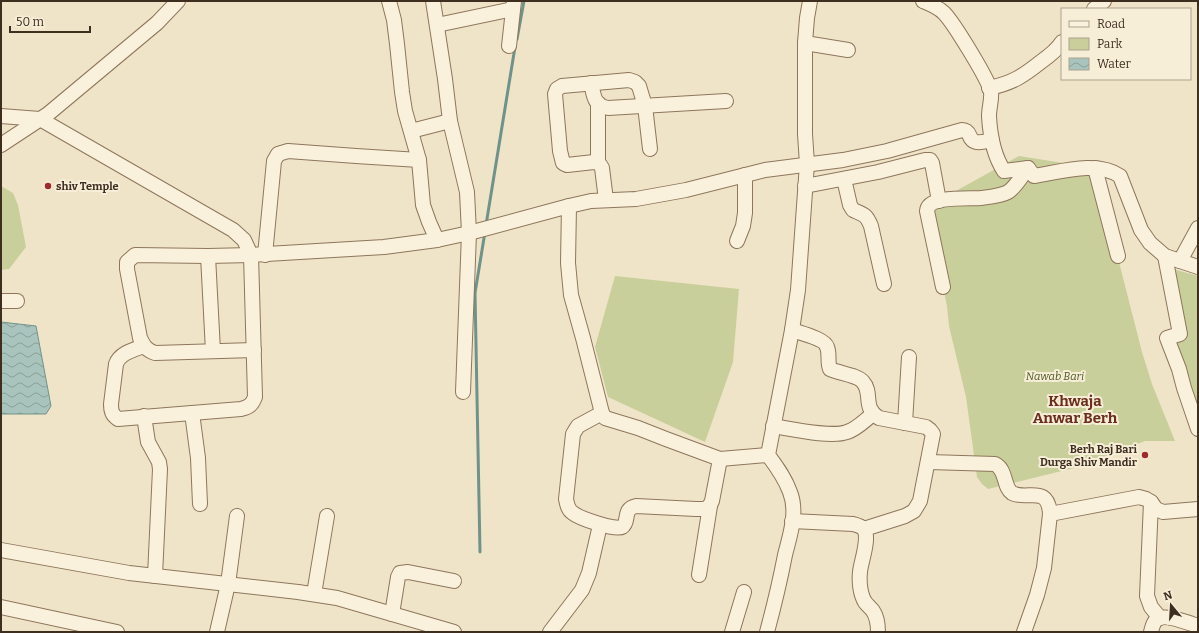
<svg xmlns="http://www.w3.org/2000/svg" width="1199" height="633" font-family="Bitter,serif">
  <defs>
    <pattern id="water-waves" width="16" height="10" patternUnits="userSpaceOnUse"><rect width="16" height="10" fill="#a9c4bc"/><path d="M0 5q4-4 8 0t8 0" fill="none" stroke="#8ba098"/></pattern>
  </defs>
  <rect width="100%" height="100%" fill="#f0e4c8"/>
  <g fill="#c9cf9b">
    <polygon points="1019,156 1095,168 1142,352 1152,384 1175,441 1145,441 1082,466 988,489 982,484 977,477 966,397 949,326 947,306 927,207"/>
    <polygon points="1,186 13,193 18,205 26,247 9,269 1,270"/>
    <polygon points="1173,269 1198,276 1198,434 1175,356"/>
    <polygon points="615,276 739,289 733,362 705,442 608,397 595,347"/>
  </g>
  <polygon fill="url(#water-waves)" stroke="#6f938a" points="1,322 36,326 51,406 46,414 1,414"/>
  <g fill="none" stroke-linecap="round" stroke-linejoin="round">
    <g stroke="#6f938a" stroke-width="3">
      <polyline points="517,39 524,1"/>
      <polyline points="486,225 515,47"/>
      <polyline points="480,552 475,293 485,232"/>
    </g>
    <defs>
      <g id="minor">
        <polyline points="389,1 394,20 397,44 402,92 405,111 419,160 423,205 429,222 437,240"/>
        <polyline points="433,1 445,79 450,121 467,192 469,233 463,392"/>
        <path d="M923 1C930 4 938 7 944 13 953 22 989 80 991 92 992 99 989 108 989 116 990 135 994 156 1004 171L1028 168 1034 176C1060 172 1097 160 1120 176L1141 230 1150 243 1165 256 1198 267"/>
        <polyline points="1094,9 1104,1"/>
        <polyline points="437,25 513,9"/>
        <polyline points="805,43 848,50"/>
        <polyline points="509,46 514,1"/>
        <path d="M591 83C594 95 593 105 608 108L726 101"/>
        <path d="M989 88C1013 83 1023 76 1042 61 1049 56 1057 50 1062 42"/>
        <path d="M1 116 40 119 233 230 244 240 251 255 255 397C252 405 249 407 241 409L118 419C112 415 111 411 111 404L116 364C120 353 133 350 144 346"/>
        <polyline points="411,131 450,121"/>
        <polyline points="1,145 48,114 157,23 178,1"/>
        <polyline points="598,162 598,103"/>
        <polyline points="1095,168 1118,256"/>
        <path d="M844 179 850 205 853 210C864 215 866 214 871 226L884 284"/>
        <polyline points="805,186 878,172 925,160 930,160 932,163 939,201"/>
        <path d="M606 200 602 168C600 164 598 162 594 162L567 165 563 163 560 151 555 94 557 89 562 86 629 80 635 82 639 86 645 106 650 149"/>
        <polyline points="569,206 568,263 571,295 583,338 602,413 605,418 638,428 666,439 720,459 768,455"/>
        <polyline points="737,241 743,226 745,213 745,175"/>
        <polyline points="265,255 274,161 278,154 288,151 356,156 419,160"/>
        <polyline points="208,256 213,351"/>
        <polyline points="1165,256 1180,334 1167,338 1179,369 1184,388 1198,429"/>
        <polyline points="1180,261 1198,228"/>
        <path d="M943 287 927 211C928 195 969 199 981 198 989 197 1001 196 1008 192 1015 188 1023 174 1028 168"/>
        <polyline points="1,301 17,301"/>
        <path d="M792 330C800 333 825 339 827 347 830 354 827 362 830 369 838 373 858 375 863 382 873 393 862 408 879 418L926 427 930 430 933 434 932 439 920 501 914 511 905 516 864 529"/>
        <path d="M254 350 155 353C146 350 144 346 140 338L127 269V262L135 255 208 256 251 255 384 247 437 240 469 233 569 206 591 201 636 199 686 190 765 170 843 160 887 151 962 130C972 130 967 140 976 142 981 143 987 141 992 140"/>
        <polyline points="192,413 198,458 200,504"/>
        <path d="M602 413 578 426 573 434 566 499C567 504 568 510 573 513 579 518 616 531 622 527 630 522 622 509 636 506L696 509C705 509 708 510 712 501L720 459"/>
        <polyline points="144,416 148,442 159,462 160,469 155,576"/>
        <polyline points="905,423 909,357"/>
        <path d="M773 426C792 429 831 438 847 432 857 429 865 420 873 414"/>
        <path d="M929 462 995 464C1007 470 1003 487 1012 493 1027 501 1048 484 1050 514L1044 568 1037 595 1024 632"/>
        <polyline points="1151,502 1147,596 1151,607 1160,618"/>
        <polyline points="1050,514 1139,497 1146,499 1151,502 1156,509 1163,512 1198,509"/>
        <path d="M792 521 853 524C857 525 861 526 864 529 870 539 861 561 860 572 859 581 860 594 865 602 867 605 871 608 873 611 877 617 878 625 878 632"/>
        <polyline points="1,550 129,573 298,592 337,598 454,632"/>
        <polyline points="699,575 710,506"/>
        <polyline points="314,594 327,516"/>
        <polyline points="1,607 117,632"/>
        <polyline points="392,614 398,577 400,573 408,572 454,581"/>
        <polyline points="217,632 228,584 237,516"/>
        <polyline points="550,632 582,590 589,573 600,525"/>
        <polyline points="732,632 744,592"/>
        <path d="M767 632C774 606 780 581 785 555 790 535 798 512 790 492 785 478 777 467 768 455L792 330 798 290 807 164 805 134V43L807 18 810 1"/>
        <path d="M1151 632C1152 628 1153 623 1156 620 1163 613 1189 623 1198 626"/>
      </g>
    </defs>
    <use href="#minor" stroke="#8d765c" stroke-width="16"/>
    <use href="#minor" stroke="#faf1dc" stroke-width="14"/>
  </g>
  <g fill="#9e2a2b" stroke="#f7eed8" stroke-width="1.5">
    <circle cx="48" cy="186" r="4"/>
    <circle cx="1145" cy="455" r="4"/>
  </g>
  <g text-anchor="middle" stroke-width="4" stroke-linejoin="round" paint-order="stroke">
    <g font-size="11" font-weight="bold" fill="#3d2e20" stroke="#f7eed8" text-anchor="start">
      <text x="56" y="190">shiv Temple</text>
      <text x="1137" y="453" text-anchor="end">Berh Raj Bari<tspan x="1137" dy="13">Durga Shiv Mandir</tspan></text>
    </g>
    <g font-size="11" font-style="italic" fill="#4d5a26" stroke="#f7eed8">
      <text x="1055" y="380">Nawab Bari</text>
    </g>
    <g font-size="15" font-weight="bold" fill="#6b2e1e" stroke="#f7eed8">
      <text x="1075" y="406">Khwaja<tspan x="1075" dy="17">Anwar Berh</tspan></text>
    </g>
  </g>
  <rect width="1199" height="633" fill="none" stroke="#3d2e20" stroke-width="4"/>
  <rect x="1061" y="8" width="130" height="72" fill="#f7eed8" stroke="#ada18e"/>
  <rect x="1069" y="21" width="20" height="6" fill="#faf1dc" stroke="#ada18e"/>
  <text x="1097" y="28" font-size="12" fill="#3d2e20">Road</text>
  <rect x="1069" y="38" width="20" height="12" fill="#c9cf9b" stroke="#ada18e"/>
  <text x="1097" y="48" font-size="12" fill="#3d2e20">Park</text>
  <rect x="1069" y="58" width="20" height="12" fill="url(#water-waves)" stroke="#ada18e"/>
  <text x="1097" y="68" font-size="12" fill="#3d2e20">Water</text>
  <g transform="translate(1171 605) rotate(342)" stroke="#f7eed8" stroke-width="3" paint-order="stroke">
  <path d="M0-3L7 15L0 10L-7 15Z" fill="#3d2e20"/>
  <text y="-6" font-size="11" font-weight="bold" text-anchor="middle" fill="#3d2e20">N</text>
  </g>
  <path d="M10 26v6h80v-6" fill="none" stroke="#3d2e20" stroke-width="2"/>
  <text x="16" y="26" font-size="12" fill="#3d2e20" stroke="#f7eed8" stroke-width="3" paint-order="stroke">50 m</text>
</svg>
